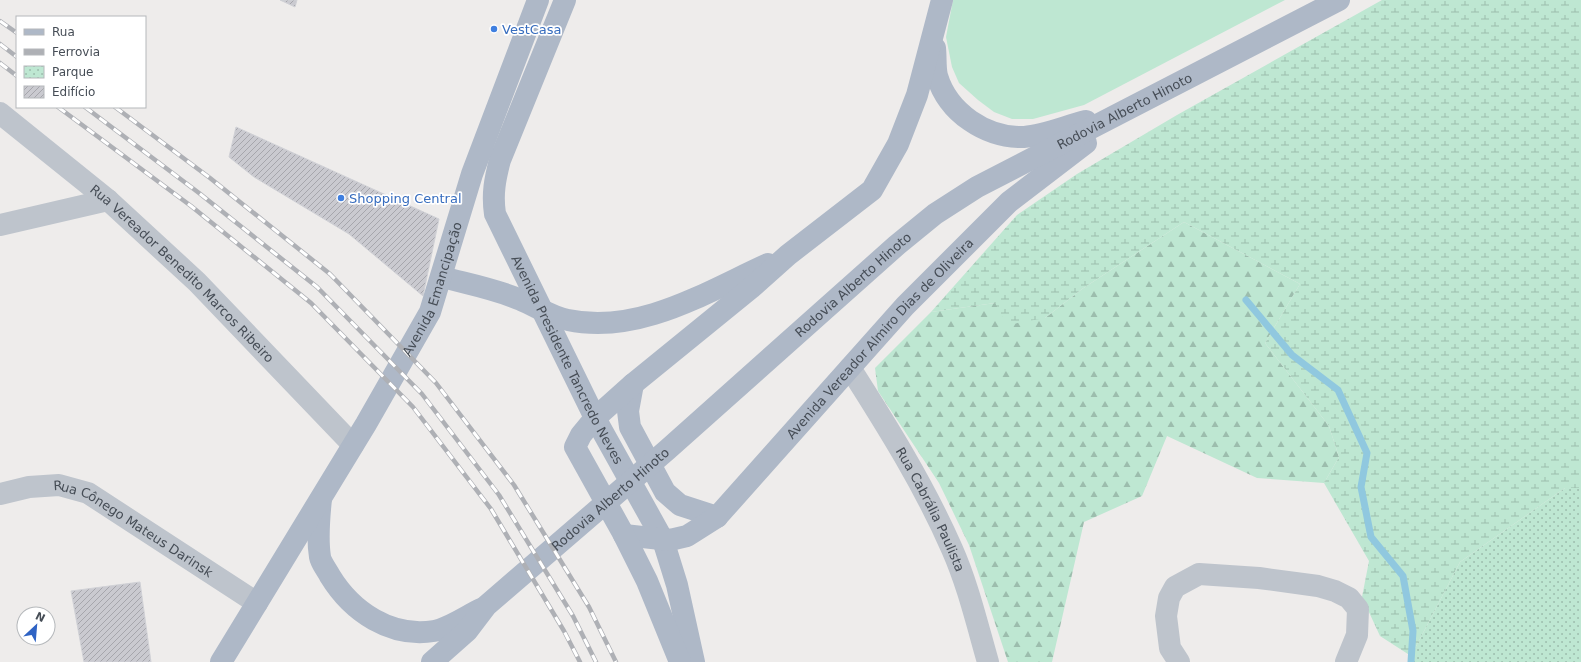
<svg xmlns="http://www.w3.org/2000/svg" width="1581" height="662" font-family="'DejaVu Sans',sans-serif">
  <defs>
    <pattern id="forest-firs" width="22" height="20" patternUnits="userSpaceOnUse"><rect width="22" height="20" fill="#bee7d2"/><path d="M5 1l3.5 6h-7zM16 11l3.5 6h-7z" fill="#9cbdad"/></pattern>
    <pattern id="wetland-marsh" width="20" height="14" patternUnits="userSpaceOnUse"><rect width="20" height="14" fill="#bee7d2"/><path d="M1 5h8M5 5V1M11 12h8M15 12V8" fill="none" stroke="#9cbdad"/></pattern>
    <pattern id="park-dots" width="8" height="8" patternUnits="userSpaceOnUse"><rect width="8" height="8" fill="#bee7d2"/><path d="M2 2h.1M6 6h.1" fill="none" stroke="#9cbdad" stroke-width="1.8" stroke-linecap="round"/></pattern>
    <pattern id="building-hatch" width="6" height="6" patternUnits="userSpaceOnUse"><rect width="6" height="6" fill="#cacad0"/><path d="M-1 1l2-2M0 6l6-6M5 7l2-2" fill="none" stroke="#a6a6ac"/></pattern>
  </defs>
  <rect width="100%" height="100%" fill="#eeeceb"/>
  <polygon fill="#bee7d2" points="953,0 1285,0 1084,105 1033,119 1012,119 994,112 978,100 959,83 952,67 946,37"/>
  <polygon fill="url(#forest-firs)" points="1184,222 1300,284 1265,343 1329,426 1339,457 1324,483 1257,478 1167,436 1142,496 1084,522 1052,662 1008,662 969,545 939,483 878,391 875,368 931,312 995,303 1045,318 1082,289"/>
  <polygon fill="url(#wetland-marsh)" points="1382,0 1581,0 1581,488 1565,488 1460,562 1411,656 1380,636 1362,597 1369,561 1324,483 1339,457 1329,426 1265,343 1300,284 1184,222 1082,289 1045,318 1007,325 995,303 931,312 1017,215 1077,174 1177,115"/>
  <polygon fill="url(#park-dots)" points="1565,488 1581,488 1581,662 1411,662 1411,656 1460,562"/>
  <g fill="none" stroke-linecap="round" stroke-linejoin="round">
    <polyline stroke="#90c8df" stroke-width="7" points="1246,300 1292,355 1338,390 1367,453 1361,487 1371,537 1403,576 1413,631 1411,662"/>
  </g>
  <g fill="url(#building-hatch)" stroke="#d0d1d6">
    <polygon points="280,0 297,0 295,7"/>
    <polygon points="236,127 439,219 423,296 349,234 254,177 229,157"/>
    <polygon points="140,582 151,662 84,662 71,591"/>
  </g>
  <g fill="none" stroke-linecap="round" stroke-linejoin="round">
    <g stroke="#bec4cc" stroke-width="22">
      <path id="s1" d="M0 113 108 200 197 282 353 445"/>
      <polyline points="0,225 108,200"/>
      <path id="s2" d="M850 368C887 426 924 485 952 549 968 585 977 624 988 662"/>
      <path id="s3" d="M0 494 29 487 59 485 88 493 257 603"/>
      <polyline points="1179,662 1170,648 1166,616 1169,598 1175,587 1199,574 1259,578 1318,586 1335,591 1349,598 1358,609 1357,635 1346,662"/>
    </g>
    <g stroke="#aeb8c7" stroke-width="22">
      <path id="s4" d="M565 0 500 160C495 179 492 194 495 214L595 418 663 540 677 585 694 662"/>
      <path d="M935 48C936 57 935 68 937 76 948 113 986 138 1024 137 1044 136 1066 126 1086 121"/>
      <path d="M442 277C468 284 496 289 521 300 536 306 551 317 568 320 639 335 706 292 768 264"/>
      <polyline points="633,384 628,411 630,427 665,492 680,505 717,517"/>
      <path d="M321 499C319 518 317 538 320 557 321 563 327 570 330 576 352 612 391 638 434 631 448 629 468 615 481 609"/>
      <path id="s5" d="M624 535 670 540 687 536 717 517 905 306 1009 202 1086 143"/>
      <path id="s6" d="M221 662 366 424 430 312 472 174 538 0"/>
      <path id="s7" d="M432 662 467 631 486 606 667 450 897 245 935 214 977 187 1339 0"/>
      <polyline points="680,662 647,581 624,535 575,447 581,435 595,418 633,384 751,288 788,255 872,190 898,144 917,95 942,0"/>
    </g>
    <defs>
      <g id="rail">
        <polyline points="0,21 17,33"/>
        <polyline points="0,44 17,57"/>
        <polyline points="0,63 17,76"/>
        <polyline points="58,107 191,206 311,303 413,407 491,509 564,631 580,662"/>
        <polyline points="85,107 199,193 317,287 422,394 499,495 573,616 596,662"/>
        <polyline points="115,107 210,178 330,274 436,383 514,485 589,607 616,662"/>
      </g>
    </defs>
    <use href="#rail" stroke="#aeb0b5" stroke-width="4.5"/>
    <use href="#rail" stroke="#fff" stroke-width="3" stroke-dasharray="9" stroke-linecap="butt"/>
  </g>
  <g fill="#3f7fe0" stroke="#fff" stroke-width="1.5">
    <circle cx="494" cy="29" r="4"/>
    <circle cx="341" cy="198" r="4"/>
  </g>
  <g text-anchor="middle" stroke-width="3.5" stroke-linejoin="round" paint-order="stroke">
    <g font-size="13" fill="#366cbe" stroke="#fff" text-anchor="start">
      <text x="502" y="34">VestCasa</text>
      <text x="349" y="203">Shopping Central</text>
    </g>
    <g font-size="13" fill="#464d56" stroke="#fff">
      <text dy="5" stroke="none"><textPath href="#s7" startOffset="890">Rodovia Alberto Hinoto</textPath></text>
      <text dy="5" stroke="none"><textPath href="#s1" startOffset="243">Rua Vereador Benedito Marcos Ribeiro</textPath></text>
      <text dy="5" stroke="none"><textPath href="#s7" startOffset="566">Rodovia Alberto Hinoto</textPath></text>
      <text dy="5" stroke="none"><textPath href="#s6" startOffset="430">Avenida Emancipação</textPath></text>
      <text dy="5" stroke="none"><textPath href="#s5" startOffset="341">Avenida Vereador Almiro Dias de Oliveira</textPath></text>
      <text dy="5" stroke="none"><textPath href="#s4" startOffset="390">Avenida Presidente Tancredo Neves</textPath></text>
      <text dy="5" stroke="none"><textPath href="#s7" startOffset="242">Rodovia Alberto Hinoto</textPath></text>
      <text dy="5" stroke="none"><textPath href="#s2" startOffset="163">Rua Cabrália Paulista</textPath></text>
      <text dy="5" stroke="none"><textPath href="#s3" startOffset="146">Rua Cônego Mateus Darinsk</textPath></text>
    </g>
  </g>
  <rect x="16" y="16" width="130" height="92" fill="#ffffff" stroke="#b5b8bb"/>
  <rect x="24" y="29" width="20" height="6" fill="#aeb8c7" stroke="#b5b8bb"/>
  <text x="52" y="36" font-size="12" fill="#464d56">Rua</text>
  <rect x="24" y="49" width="20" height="6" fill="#aeb0b5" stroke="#b5b8bb"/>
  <text x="52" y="56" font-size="12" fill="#464d56">Ferrovia</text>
  <rect x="24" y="66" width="20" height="12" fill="url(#park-dots)" stroke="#b5b8bb"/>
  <text x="52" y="76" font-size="12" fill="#464d56">Parque</text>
  <rect x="24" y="86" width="20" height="12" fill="url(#building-hatch)" stroke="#b5b8bb"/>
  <text x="52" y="96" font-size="12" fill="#464d56">Edifício</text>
  <g transform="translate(36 626) rotate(26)"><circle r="19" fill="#ffffff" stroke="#b5b8bb"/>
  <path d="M0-3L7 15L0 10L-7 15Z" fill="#2f63c4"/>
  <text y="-6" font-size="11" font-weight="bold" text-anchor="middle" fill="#464d56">N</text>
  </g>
</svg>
